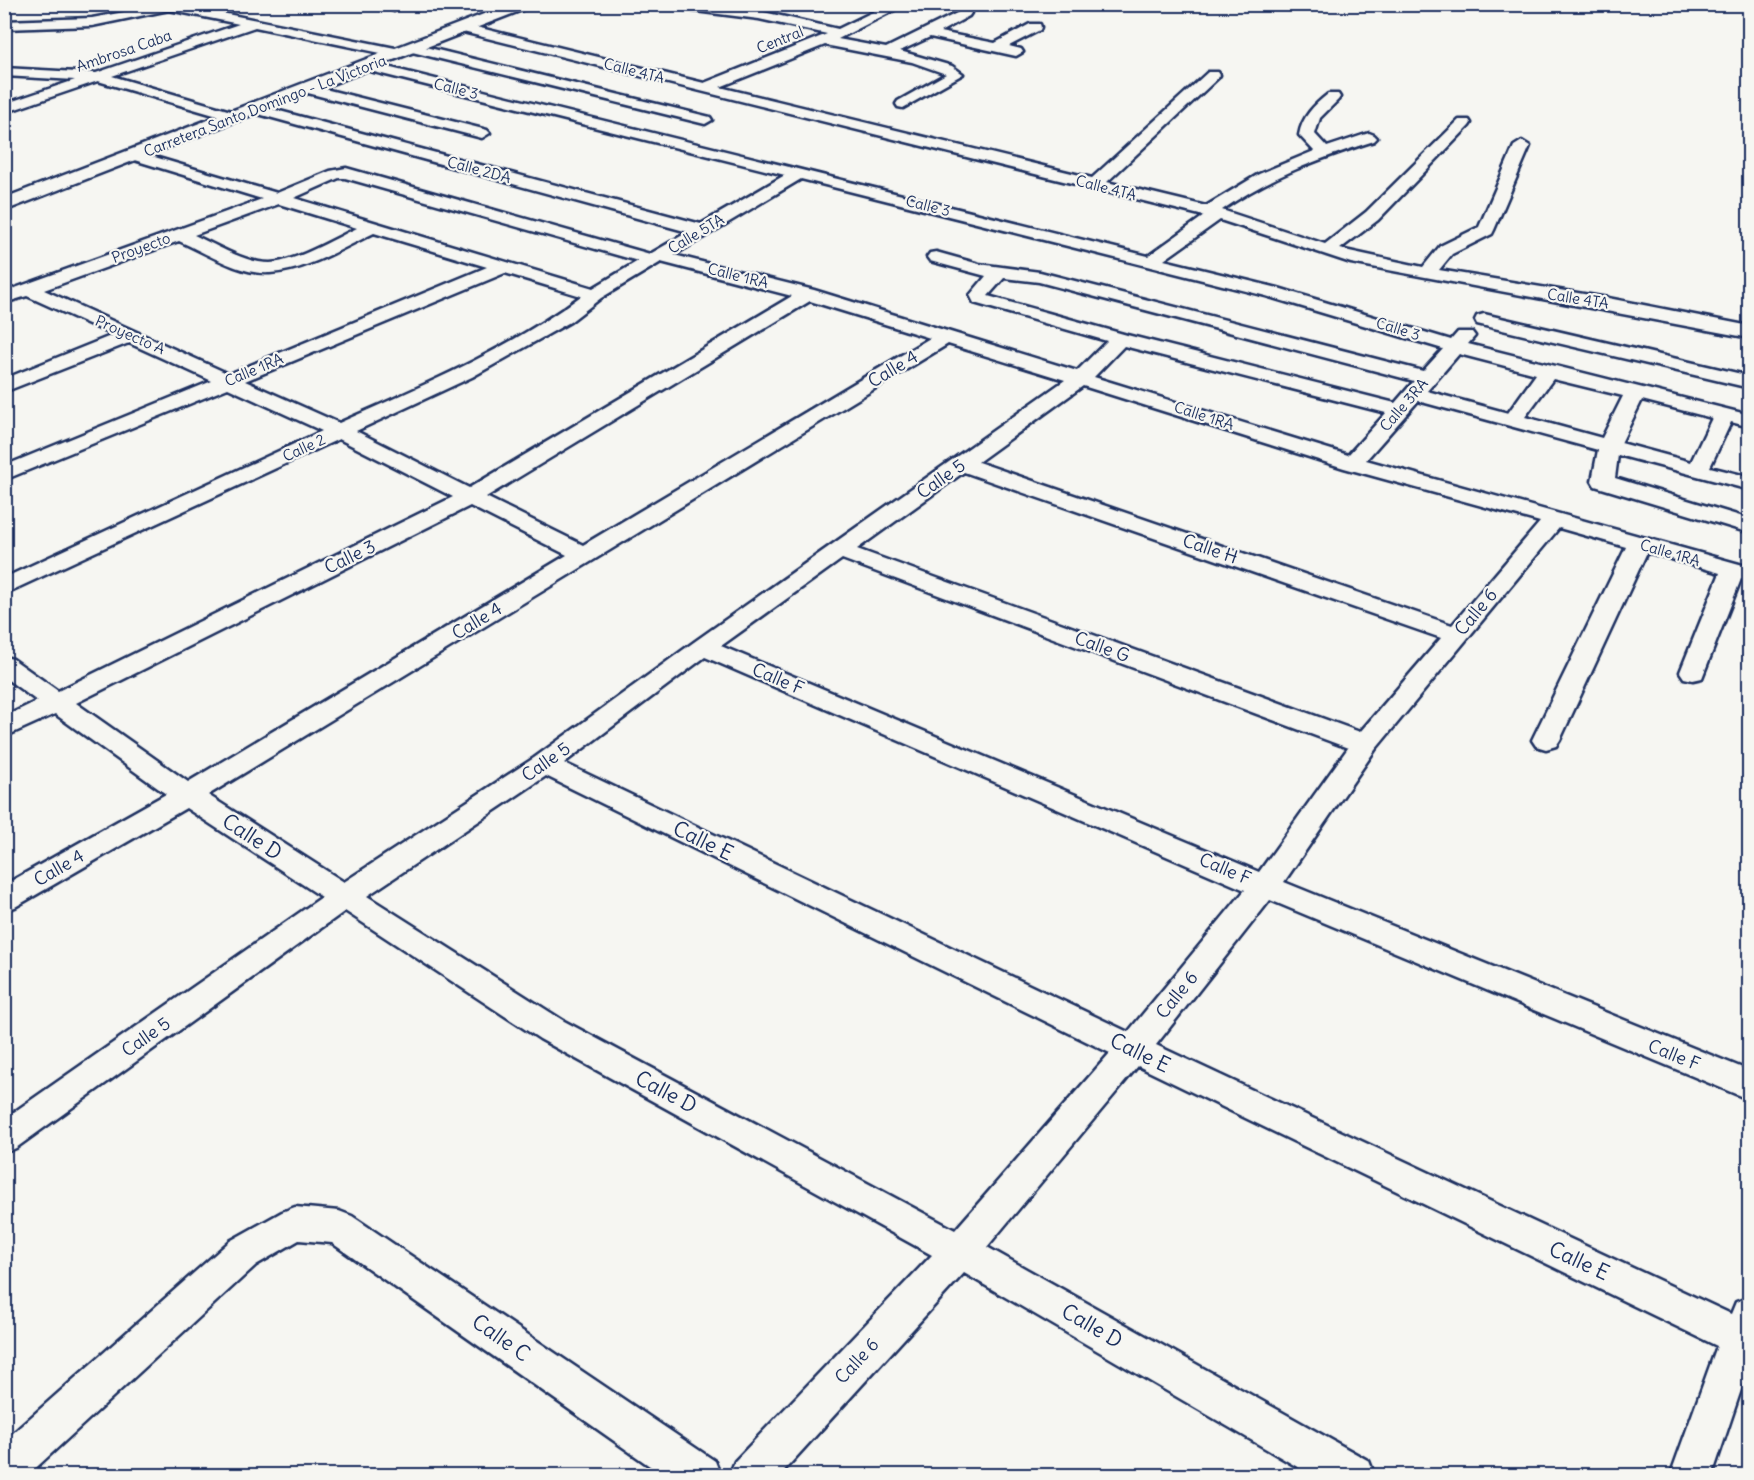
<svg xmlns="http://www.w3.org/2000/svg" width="1754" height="1480" font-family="Delius,sans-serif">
  <rect width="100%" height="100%" fill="#f6f6f2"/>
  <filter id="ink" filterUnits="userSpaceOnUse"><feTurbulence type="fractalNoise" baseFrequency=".0167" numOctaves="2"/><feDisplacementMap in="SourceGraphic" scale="12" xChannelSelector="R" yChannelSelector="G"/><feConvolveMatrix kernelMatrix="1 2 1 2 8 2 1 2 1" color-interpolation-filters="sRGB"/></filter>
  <g filter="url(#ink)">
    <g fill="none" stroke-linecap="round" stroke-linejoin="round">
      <defs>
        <g id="minor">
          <polygon points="149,4 177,4 405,50 407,53 400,57 255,27 112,76 241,114 243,117 241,120 231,120 98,81 4,113 4,104 75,80 4,76 4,68 96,73 239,24 169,10 92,26 4,29 4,21 92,18 151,7"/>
          <polygon points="376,4 399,4 400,7 394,11"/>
          <path d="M665 4H705L759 11 838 29 889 4H906L838 39 886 48 965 9 969 10 971 13 969 16 940 32 995 43 1030 24H1040L1041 27 1040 30 1009 46 1021 49 1023 52 1016 56 930 37 900 51 952 66 963 74 903 108 898 107 896 104 898 101 946 74 912 62 825 45 720 87 1092 178 1208 72H1218L1220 75 1218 78 1107 182 1206 206 1259 174 1314 151 1299 135C1302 117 1314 105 1328 94H1338L1340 97 1338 100 1320 118 1315 134 1327 147 1369 133 1374 135 1377 138 1374 141C1321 158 1268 177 1222 210L1325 244 1366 212 1459 120H1469L1471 123 1469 126 1378 220 1340 249 1423 267 1440 246 1479 227 1514 146 1522 141 1530 146 1494 230 1492 234 1452 254 1439 270 1608 298 1750 326V338L1351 263 1220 220 1164 260 1278 288 1451 340 1458 332H1472L1475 336 1468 344 1750 415V427L1731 422 1710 467 1750 477V490L1618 455 1615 478 1750 519V533L1595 486 1592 481 1598 450 1418 401 1366 460 1750 567V581L1741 579 1702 678 1693 680 1684 678 1680 672 1720 573 1647 552 1560 740 1556 746 1546 749 1536 746 1532 740 1626 547 1559 528 1375 750 1284 882 1750 1071V1100L1270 900 1156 1045 1731 1314 1736 1302 1750 1297V1363L1712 1476H1670L1717 1346 1138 1066 987 1247 1369 1461 1375 1476H1313L964 1273 779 1476H729L735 1461 932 1255 540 1039 345 911 16 1148 4 1153V1119L322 897 186 808 15 907 4 910V885L166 794 55 714 4 737V717L37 701 4 677V657L13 659 58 691 453 497 339 439 4 594V578L322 431 228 388 4 480V466L212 381 129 343 4 392V379L113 335 27 296 4 303V292L262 199 131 159 128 156 131 153H141L277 193 330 171 346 168 650 254 688 232 251 112 249 109 256 105 261 106 701 224 785 175 362 69 360 66 367 62 1148 256 1204 216 459 31 458 28 464 24 704 83 827 34 759 19 671 8ZM339 178H345L638 261 593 288 294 198ZM801 179 1266 296 1443 349 1423 371 1040 272 979 264 936 252 930 253 927 257 930 261 986 276 970 295 974 303 1107 341 1077 371 814 290 674 255ZM279 204 357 228C334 239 295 262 270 263 245 263 216 245 194 235ZM374 233 487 267 229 374 44 290 179 241C206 253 240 275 270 273 306 271 343 248 374 233ZM661 262 792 296 469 488 356 431 472 377 570 322 601 298ZM505 273 581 296C508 350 422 386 339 423L245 381ZM1004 278 1039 282 1414 381 1395 403 1127 335 988 296ZM810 301 930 338 583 545 486 497ZM948 344 1065 380 694 642 534 758 344 882 208 795ZM1124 346 1386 413 1348 455 1094 377ZM1459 354 1536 374 1508 413 1427 391ZM1553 379 1623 396 1602 438 1525 417ZM1083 386 1344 468 1540 522 1452 625 978 462ZM1642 400 1712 418 1691 462 1621 443ZM964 472 1441 638 1360 732 857 549ZM470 506 567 555 188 782 76 703ZM842 559 1348 748 1259 872 721 646ZM705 657 1245 890 1128 1032 564 763ZM546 776 1110 1053 955 1230 564 1021 367 896Z"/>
          <polygon points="413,44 710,117 712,120 705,124 408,51 406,48 408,45"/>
          <polygon points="309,85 487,130 490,133 482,138 304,92 302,89 304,86"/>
          <polygon points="1484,314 1750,376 1750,388 1477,324 1475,320 1477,316"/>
          <polygon points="295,1207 339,1211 352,1216 715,1461 721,1476 664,1476 332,1243 299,1240 256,1265 27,1476 4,1476 4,1441 230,1241 282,1212"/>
        </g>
        <polygon id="secondary" points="510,4 532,4 530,7 4,211 4,198"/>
      </defs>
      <use href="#minor" stroke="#1b2f5e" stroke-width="5"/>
      <use href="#secondary" stroke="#1b2f5e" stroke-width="5"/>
      <use href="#minor" fill="#f6f6f2" fill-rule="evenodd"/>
      <use href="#secondary" fill="#f6f6f2" fill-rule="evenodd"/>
    </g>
  </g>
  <g text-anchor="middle" stroke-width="4.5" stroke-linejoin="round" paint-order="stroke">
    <g font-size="15" fill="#1b2f5e" stroke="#f6f6f2">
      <text transform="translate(780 40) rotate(-22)" y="5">Central</text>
      <text transform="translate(124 51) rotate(-19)" y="5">Ambrosa Caba</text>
      <text transform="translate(634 71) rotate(14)" y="5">Calle 4TA</text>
      <text transform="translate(456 89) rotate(14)" y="5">Calle 3</text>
      <text transform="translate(265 106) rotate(-21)" y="5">Carretera Santo Domingo - La Victoria</text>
      <text transform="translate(479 170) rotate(15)" y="5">Calle 2DA</text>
      <text transform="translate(1106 188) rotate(14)" y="5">Calle 4TA</text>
      <text transform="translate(928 206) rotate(14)" y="5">Calle 3</text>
      <text transform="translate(696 234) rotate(-31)" y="5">Calle 5TA</text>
      <text transform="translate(141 248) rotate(-20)" y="5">Proyecto</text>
      <text transform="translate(738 276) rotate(14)" y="5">Calle 1RA</text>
      <text transform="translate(1578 299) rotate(9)" y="5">Calle 4TA</text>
      <text transform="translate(1398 329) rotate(17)" y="5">Calle 3</text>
      <text transform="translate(130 335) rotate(24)" y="5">Proyecto A</text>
      <text transform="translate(254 370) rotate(-23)" y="5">Calle 1RA</text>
      <text transform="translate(1404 405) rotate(-49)" y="5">Calle 3RA</text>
      <text transform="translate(1204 416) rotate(18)" y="5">Calle 1RA</text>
      <text transform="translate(304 448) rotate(-25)" y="5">Calle 2</text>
      <text transform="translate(1670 553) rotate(16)" y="5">Calle 1RA</text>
    </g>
    <g font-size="18" fill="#1b2f5e" stroke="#f6f6f2">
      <text transform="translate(893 369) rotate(-31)" y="6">Calle 4</text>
      <text transform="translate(941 479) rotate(-35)" y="6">Calle 5</text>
      <text transform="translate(1210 549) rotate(19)" y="6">Calle H</text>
      <text transform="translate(350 557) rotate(-26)" y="6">Calle 3</text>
      <text transform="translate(1476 612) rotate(-50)" y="6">Calle 6</text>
      <text transform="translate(477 621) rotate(-31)" y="6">Calle 4</text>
      <text transform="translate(1102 647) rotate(20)" y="6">Calle G</text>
      <text transform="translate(778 679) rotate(23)" y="6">Calle F</text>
      <text transform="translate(546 762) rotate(-35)" y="6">Calle 5</text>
      <text transform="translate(59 868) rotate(-30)" y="6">Calle 4</text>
      <text transform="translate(1225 869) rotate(23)" y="6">Calle F</text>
      <text transform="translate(1177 995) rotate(-51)" y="6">Calle 6</text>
      <text transform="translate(146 1037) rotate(-35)" y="6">Calle 5</text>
      <text transform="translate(1674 1055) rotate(22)" y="6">Calle F</text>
      <text transform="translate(857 1361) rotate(-47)" y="6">Calle 6</text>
    </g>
    <g font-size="21" fill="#1b2f5e" stroke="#f6f6f2">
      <text transform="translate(252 837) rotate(33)" y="7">Calle D</text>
      <text transform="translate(703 841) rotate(26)" y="7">Calle E</text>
      <text transform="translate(1140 1053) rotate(26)" y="7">Calle E</text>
      <text transform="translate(666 1092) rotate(28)" y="7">Calle D</text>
      <text transform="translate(1579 1261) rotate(25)" y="7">Calle E</text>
      <text transform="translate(1092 1326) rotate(30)" y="7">Calle D</text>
      <text transform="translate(501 1338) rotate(35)" y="7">Calle C</text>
    </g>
  </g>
  <rect width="1754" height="1480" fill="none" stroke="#f6f6f2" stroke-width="24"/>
  <rect x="12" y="12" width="1730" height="1456" fill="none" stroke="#1b2f5e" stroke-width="2" filter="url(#ink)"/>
</svg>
